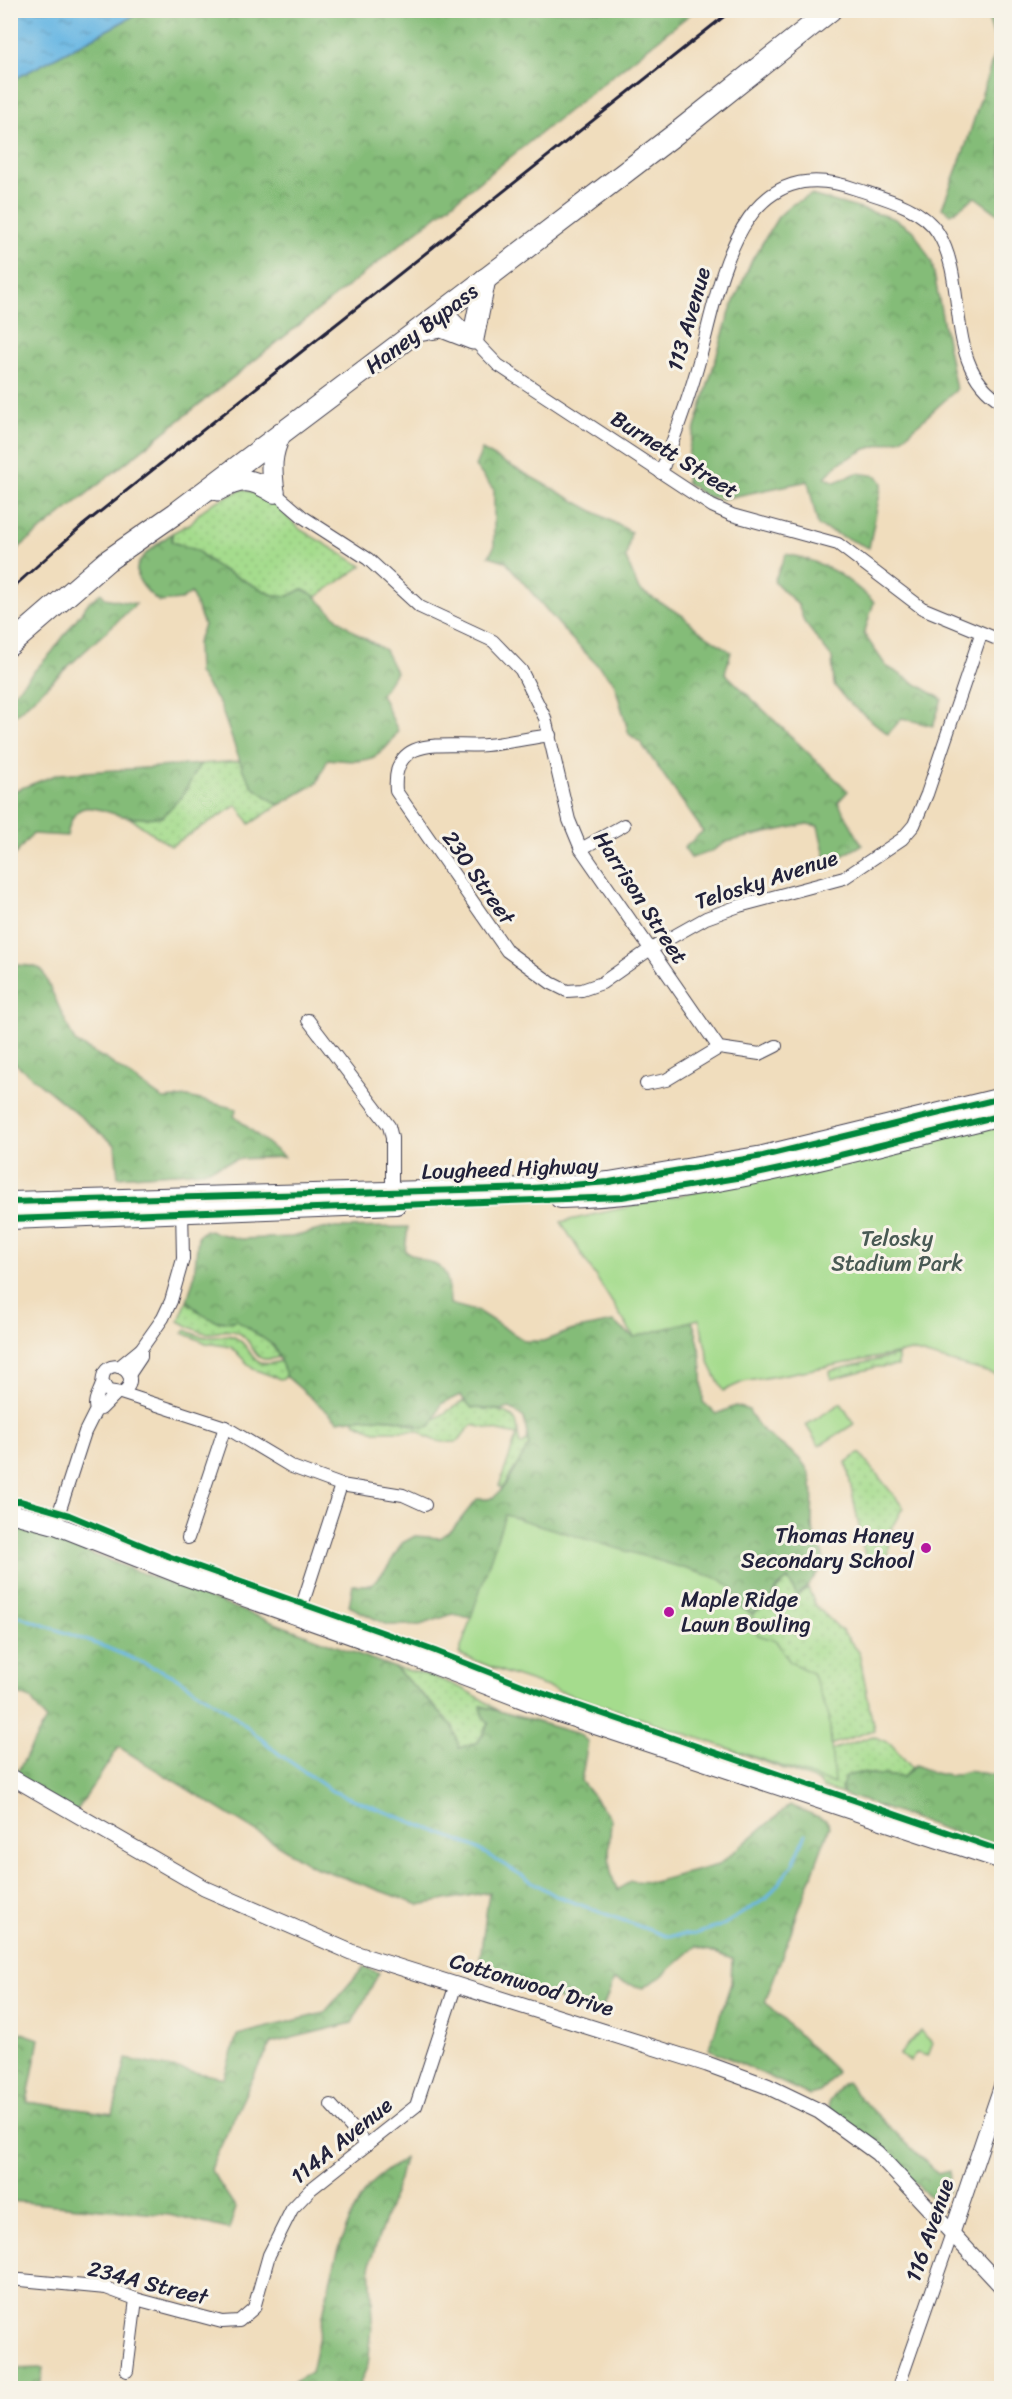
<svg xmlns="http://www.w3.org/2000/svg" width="1012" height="2399" font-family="Sriracha,sans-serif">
  <defs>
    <pattern id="grass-dots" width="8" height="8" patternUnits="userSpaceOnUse" patternTransform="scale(1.5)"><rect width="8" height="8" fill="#a5dc8d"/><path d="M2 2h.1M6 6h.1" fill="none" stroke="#8ebc7b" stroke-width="1.8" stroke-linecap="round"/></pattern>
    <pattern id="forest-crowns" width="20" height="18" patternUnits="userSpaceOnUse" patternTransform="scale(1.5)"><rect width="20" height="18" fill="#84bc78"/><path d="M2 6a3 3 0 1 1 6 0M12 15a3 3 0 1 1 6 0" fill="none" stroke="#6c9864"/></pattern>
    <pattern id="water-ripples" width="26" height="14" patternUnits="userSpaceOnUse" patternTransform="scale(1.5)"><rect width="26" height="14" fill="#69b7e3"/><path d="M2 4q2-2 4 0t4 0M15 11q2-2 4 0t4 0" fill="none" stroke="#5694b9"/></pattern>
  </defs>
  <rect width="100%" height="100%" fill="#f7f3e8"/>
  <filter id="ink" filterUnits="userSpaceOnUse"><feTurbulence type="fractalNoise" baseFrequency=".0167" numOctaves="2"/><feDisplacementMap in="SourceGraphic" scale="12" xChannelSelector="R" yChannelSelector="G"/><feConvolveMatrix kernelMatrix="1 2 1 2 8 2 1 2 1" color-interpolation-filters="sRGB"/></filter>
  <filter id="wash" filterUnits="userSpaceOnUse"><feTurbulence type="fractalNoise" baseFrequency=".008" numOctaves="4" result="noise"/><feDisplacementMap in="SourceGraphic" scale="24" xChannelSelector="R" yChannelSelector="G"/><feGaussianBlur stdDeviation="1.35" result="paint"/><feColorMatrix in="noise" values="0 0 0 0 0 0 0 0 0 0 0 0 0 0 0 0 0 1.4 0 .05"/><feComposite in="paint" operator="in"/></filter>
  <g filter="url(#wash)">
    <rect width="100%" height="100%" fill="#f0ddbd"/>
    <g fill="url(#grass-dots)" stroke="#647f64" stroke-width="1.5">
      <polygon points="243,489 273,500 288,518 301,530 362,566 316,597 302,590 289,596 275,596 217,567 196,550 172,542 172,533 191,523 200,512 213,503"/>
      <polygon points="240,761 253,787 279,805 250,824 237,805 171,846 130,818 162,816 183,795 200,764"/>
      <path d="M187 1301C203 1316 214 1326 237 1320 254 1329 272 1339 279 1357 250 1367 257 1343 239 1333 226 1327 218 1334 206 1333 196 1331 188 1326 179 1321Z"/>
      <path d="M186 1330C193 1334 201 1337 209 1337 219 1338 226 1332 236 1338 257 1350 247 1371 281 1361L287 1377 280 1379 253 1369 231 1347 206 1343 183 1333Z"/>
      <polygon points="898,1355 898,1366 877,1367 831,1379 830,1371"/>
      <path d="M465 1400 472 1408C484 1409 510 1408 516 1422 519 1429 517 1438 521 1445L528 1440 529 1446 502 1489 499 1486 517 1435 472 1425 456 1442C441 1443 429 1441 419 1431H374L355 1422 354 1416 399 1420 416 1427 432 1425 435 1419Z"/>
      <polygon points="860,1453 903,1507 890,1531 887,1557 881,1562 871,1561 865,1556 846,1462"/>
      <path d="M788 1579 797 1596 808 1588 816 1606 842 1631 859 1652 874 1730 827 1746 701 1711 747 1611 752 1614C772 1602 772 1592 788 1579Z"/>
      <path d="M395 1668C432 1674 467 1687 497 1710L482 1706 489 1724 478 1742 459 1748 436 1708Z"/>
      <polygon points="873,1736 891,1744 912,1768 903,1777 859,1773 841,1788 843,1794 823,1788 819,1782 706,1740 828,1751"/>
    </g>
    <g fill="url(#forest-crowns)" stroke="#536f5a" stroke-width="1.5">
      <polygon points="143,11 694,11 11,554 10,81"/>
      <polygon points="986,11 1001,11 1001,216 975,197 951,214 942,208 966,145 997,46"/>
      <polygon points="811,195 893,218 914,231 932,263 956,390 902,439 866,449 839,463 825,477 835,482 857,473 877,476 882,483 869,548 818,526 808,481 722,499 705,496 686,482 689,448 730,311 752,260 778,217 791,205"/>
      <polygon points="482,450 631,532 626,558 639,590 682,615 698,630 731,652 725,673 848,791 838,802 862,845 827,864 818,826 807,824 726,842 712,851 691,858 684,848 703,831 641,743 629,734 614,682 567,634 505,561 489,556 494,547 494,490 475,466"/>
      <path d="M172 533V542L196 550 217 567 275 596H289L302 589 314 595 339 620 359 635 385 650 396 672 381 694 398 731C378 765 363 762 328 759L317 783 279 805 253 787 243 770 220 705 198 673 197 643 204 625 191 593 181 600 159 602C119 569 139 558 172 533Z"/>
      <path d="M786 554C826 562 844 575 874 602L864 634 886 666 942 699 933 726 902 718 888 734 847 701 834 685 832 658 804 622 799 606 774 581Z"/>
      <polygon points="101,593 105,598 136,604 11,719 11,696 52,652 89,602"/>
      <path d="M200 764 183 795 162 817C151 817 139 819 128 817 97 812 75 791 67 836L32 834 11 860V792L58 774Z"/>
      <path d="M11 962C20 968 31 963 42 970L75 1042 107 1060 163 1099 188 1097 237 1109 234 1116 284 1157 238 1159 203 1171 118 1177 115 1145 11 1060Z"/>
      <path d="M408 1227 405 1251C440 1270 448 1258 450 1304L479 1312 525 1341H543L573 1330 613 1322 634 1337 692 1321C703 1347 702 1374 703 1402L716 1414 736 1406 749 1410C765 1444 783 1439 803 1463 818 1481 811 1505 812 1526 812 1539 828 1549 822 1564 817 1576 807 1588 797 1596L788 1579 778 1587 768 1604 752 1614 734 1603 482 1605 470 1618 453 1614 420 1625H387L349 1606 353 1585H372L387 1568 402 1543 415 1536 440 1538 452 1530 477 1499C481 1499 488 1500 492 1498 504 1493 520 1458 529 1446L524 1418 510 1408 502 1410 472 1408 460 1395 441 1404 432 1425C420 1431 412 1423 400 1420 388 1417 349 1418 338 1421L287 1377 274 1346 237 1320C214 1326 204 1316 187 1301L194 1277 198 1236 205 1230 240 1239 292 1237 327 1228Z"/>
      <path d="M11 1524 395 1668 453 1726 459 1748 478 1742 489 1724 482 1715 481 1706 579 1734 588 1742 581 1781 611 1819C610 1842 605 1869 618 1890L630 1881 653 1882 718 1865 790 1805 826 1820 830 1826 765 2002 837 2072 820 2092 809 2095 709 2049 731 1983 732 1959 696 1946 661 1977 643 1988 614 1980 601 2012 478 1973 489 1892 419 1905 312 1866 119 1747 74 1815 14 1778 46 1720 31 1699 11 1691Z"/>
      <polygon points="916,1765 930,1772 949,1776 969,1771 1001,1776 1001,1849 843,1794 841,1788 846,1776 859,1773 903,1777"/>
      <polygon points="364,1967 379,1973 352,2023 272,2043 258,2067 210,2169 236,2208 229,2229 169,2215 11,2201 11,2029 39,2039 27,2102 113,2114 126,2059 224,2078 237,2035 324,2013"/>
      <polygon points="848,2083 854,2092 938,2174 949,2171 948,2192 929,2196 857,2130 829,2109 828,2103 842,2084"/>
      <path d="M404 2158 399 2179 370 2262 373 2319 368 2365 358 2388H284L311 2372C326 2311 331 2240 368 2187 377 2176 393 2167 404 2158Z"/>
      <polygon points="43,2368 40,2388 11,2388 11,2369"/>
    </g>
    <g fill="#a5dc8d" stroke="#647f64" stroke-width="1.5">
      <polygon points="1001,1123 1001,1376 912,1351 743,1382 723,1391 710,1365 699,1319 634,1337 561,1222"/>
      <polygon points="841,1403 854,1424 819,1446 806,1425"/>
      <polygon points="505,1515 720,1579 734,1590 734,1603 752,1614 753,1625 758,1635 776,1641 790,1662 812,1673 829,1716 834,1784 506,1673 459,1654"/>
      <polygon points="920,2031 933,2043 928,2056 917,2053 910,2061 899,2055"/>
    </g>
    <polygon fill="url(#water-ripples)" stroke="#466c8f" stroke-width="1.5" points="11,10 143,10 143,11 11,81"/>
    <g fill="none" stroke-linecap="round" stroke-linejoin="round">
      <polyline stroke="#69b7e3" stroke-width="3" points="10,1613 105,1647 174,1676 231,1713 279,1754 332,1791 473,1846 556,1896 666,1936 695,1934 723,1925 767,1898 792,1866 806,1834"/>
    </g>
  </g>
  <g filter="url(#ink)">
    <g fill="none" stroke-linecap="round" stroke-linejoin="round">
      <defs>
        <g id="minor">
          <polyline points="445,310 498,365 712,506 732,515 838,544 922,608 1002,641"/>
          <path d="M661 473C674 437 688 402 698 365 720 287 736 147 856 189 883 198 922 207 938 233 970 285 942 367 1002 402"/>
          <polyline points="274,492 303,517 368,559 420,607 493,641 521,670 545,718 569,820 581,849 719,1048 760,1054 776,1046"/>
          <path d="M550 735C529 738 507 743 486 745 447 748 391 732 396 791L507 951 551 983 567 991 582 990 602 983 649 950 706 918 739 906 844 878 902 839 914 825 927 794 981 634"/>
          <polyline points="581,849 624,825"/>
          <polyline points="308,1020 389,1126 392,1138 392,1197"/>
          <polyline points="646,1084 666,1080 719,1048"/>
          <polyline points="119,1367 141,1349 163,1318 171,1301 183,1259 182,1207"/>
          <polyline points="129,1375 141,1357 141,1349"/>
          <polyline points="121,1393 225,1427 292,1467 341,1485 403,1495 425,1505"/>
          <polyline points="96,1410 101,1409 116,1394"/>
          <path d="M55 1525 85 1432 96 1410C93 1402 98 1395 101 1387 103 1383 102 1378 104 1373 115 1354 145 1379 121 1393L108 1391 103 1383"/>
          <polyline points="188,1538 225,1427"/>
          <polyline points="298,1618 341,1485"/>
          <polyline points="331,2105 367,2145"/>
          <polyline points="10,2279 106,2288 136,2299 222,2322 239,2321 254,2308 269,2255 292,2209 311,2189 416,2106 456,1984"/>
          <polyline points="127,2371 136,2299"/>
          <polyline points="898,2388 952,2233"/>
        </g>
        <g id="tertiary">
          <polyline points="10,1776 204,1888 351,1952 707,2064 767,2086 819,2111 877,2153 1002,2287"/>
          <polyline points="952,2233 1002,2085"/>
        </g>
        <polyline id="secondary" points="10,1513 55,1525 179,1574 408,1655 559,1713 1002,1860"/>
        <g id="primary">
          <path d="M560 1198C711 1194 856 1150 1002 1115"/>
          <polyline points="10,1202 532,1188 609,1182 763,1156 1002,1098"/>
          <polyline points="10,1219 396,1204"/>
        </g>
        <g id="trunk">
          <polyline points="418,331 442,327 473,339 485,279"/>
          <path d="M218 490C242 477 251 478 274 492"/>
          <path d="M274 492C271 469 270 455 280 435"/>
          <polyline points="10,645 107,561 176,513 445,310 674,135 831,10"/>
        </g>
      </defs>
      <use href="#minor" stroke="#413e4e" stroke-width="14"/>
      <use href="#tertiary" stroke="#413e4e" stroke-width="17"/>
      <use href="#secondary" stroke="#413e4e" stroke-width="20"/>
      <use href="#primary" stroke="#413e4e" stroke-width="22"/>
      <use href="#trunk" stroke="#413e4e" stroke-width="23"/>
      <use href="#minor" stroke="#fff" stroke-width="12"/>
      <use href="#tertiary" stroke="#fff" stroke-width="15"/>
      <use href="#secondary" stroke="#fff" stroke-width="18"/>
      <use href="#primary" stroke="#fff" stroke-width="20"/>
      <use href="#trunk" stroke="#fff" stroke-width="21"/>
      <polyline stroke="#22223b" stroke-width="3" points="10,590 82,526 732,10"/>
      <defs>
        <g id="cycleway">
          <polyline points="10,1202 532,1188 609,1182 763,1156 1002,1098"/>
          <polyline points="10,1219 622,1197 743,1177 812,1162 1002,1115"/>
          <polyline points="10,1501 20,1501 69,1515 168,1556 435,1651 542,1693 1002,1851"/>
        </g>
      </defs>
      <use href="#cycleway" stroke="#f7f3e8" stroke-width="10"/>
      <use href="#cycleway" stroke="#00873e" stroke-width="6"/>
    </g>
  </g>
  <g fill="#b5179e" stroke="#f7f3e8" stroke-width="2">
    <circle cx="926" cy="1548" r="6"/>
    <circle cx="669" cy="1612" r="6"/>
  </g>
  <g text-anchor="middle" stroke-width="6" stroke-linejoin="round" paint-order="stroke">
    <g font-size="22" fill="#22223b" stroke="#f7f3e8">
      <text transform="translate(688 319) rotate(-74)" y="8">113 Avenue</text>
      <text transform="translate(421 328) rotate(-37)" y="8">Haney Bypass</text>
      <text transform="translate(675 454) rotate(32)" y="8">Burnett Street</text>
      <text transform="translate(479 877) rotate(55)" y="8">230 Street</text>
      <text transform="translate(766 879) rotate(-18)" y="8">Telosky Avenue</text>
      <text transform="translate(641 897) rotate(57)" y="8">Harrison Street</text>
      <text transform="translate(510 1168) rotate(-2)" y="8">Lougheed Highway</text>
      <text transform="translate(532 1984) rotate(17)" y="8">Cottonwood Drive</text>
      <text transform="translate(341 2140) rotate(-39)" y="8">114A Avenue</text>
      <text transform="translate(929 2230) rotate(-71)" y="8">116 Avenue</text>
      <text transform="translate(148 2282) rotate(14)" y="8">234A Street</text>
    </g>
    <g font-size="22" fill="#495a54" stroke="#f7f3e8">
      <text x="897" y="1246">Telosky<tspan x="897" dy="25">Stadium Park</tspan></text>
    </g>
    <g font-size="22" fill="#22223b" stroke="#f7f3e8" text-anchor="end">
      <text x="914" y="1543">Thomas Haney<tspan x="914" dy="25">Secondary School</tspan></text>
      <text x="681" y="1607" text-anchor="start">Maple Ridge<tspan x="681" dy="25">Lawn Bowling</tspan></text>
    </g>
  </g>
  <rect width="1012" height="2399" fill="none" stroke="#f7f3e8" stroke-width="36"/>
</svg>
